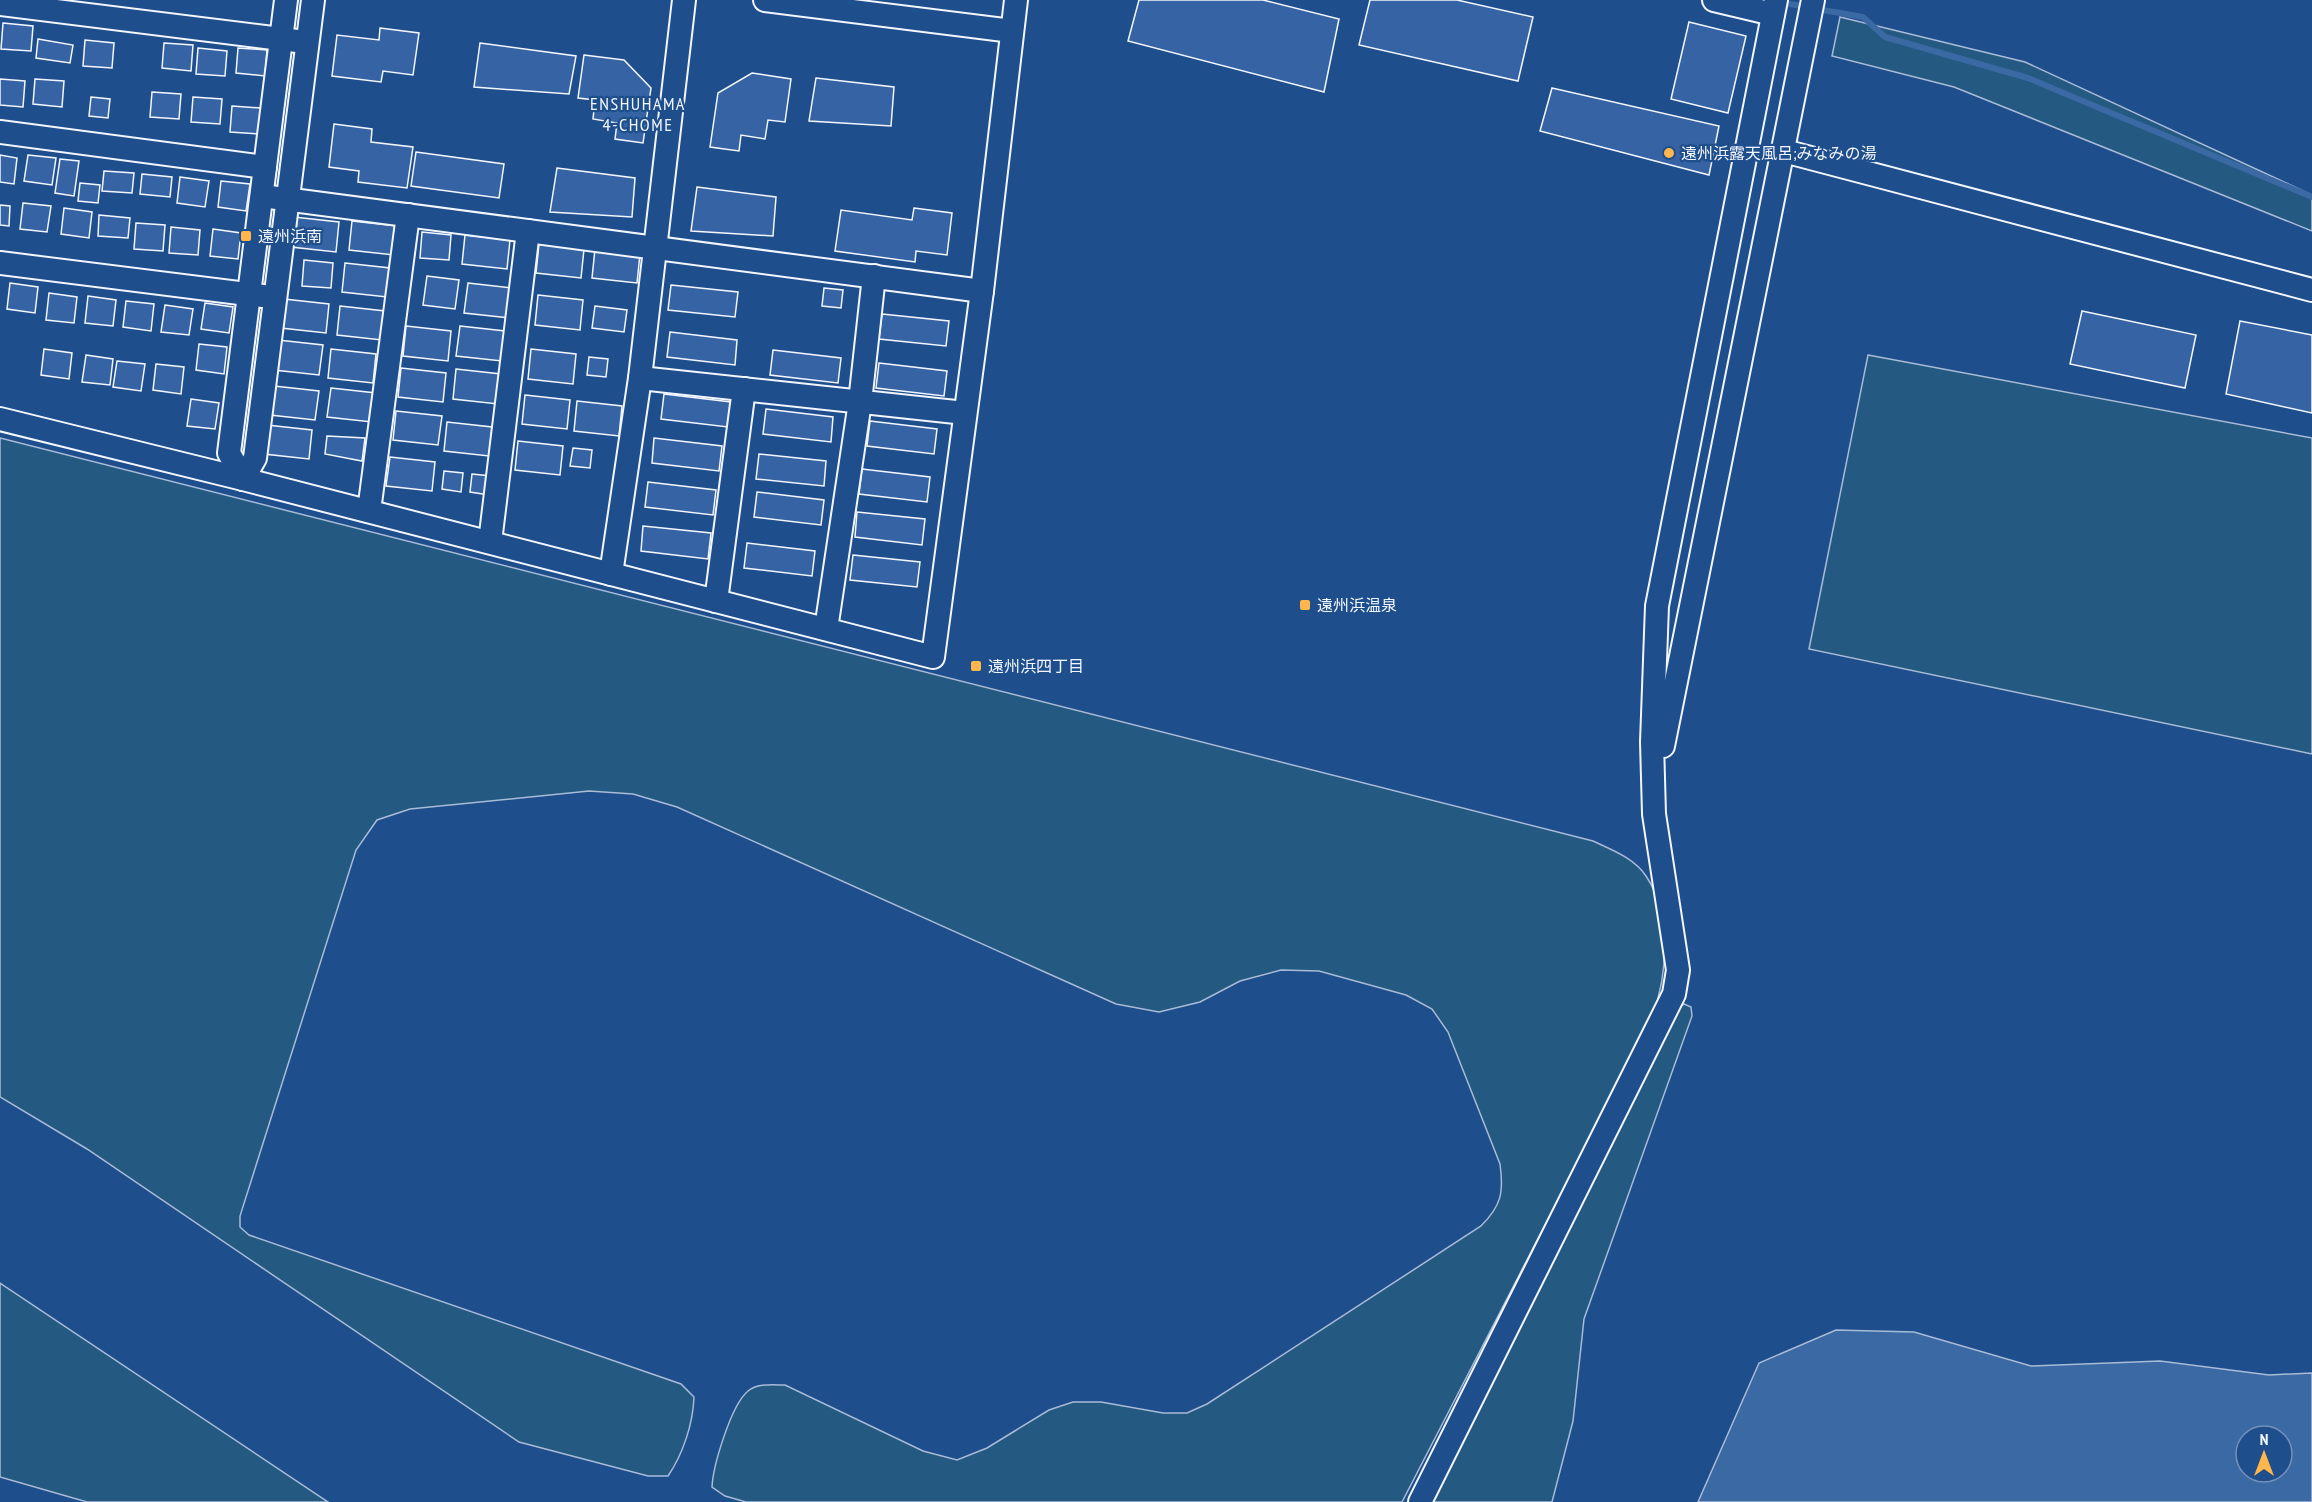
<svg xmlns="http://www.w3.org/2000/svg" width="2312" height="1502" font-family="'PT Sans Narrow','Noto Sans JP',sans-serif">
  <rect width="100%" height="100%" fill="#1f4e8c"/>
  <g fill="#245a82" stroke="#a8bbd7" stroke-width="1.5">
    <polygon points="1840,17 2025,62 2312,195 2312,231 1954,87 1832,56"/>
    <polygon points="1868,355 2312,438 2312,754 1809,649"/>
    <path d="M0 438 1593 841C1612 850 1634 858 1646 876 1673 916 1667 976 1652 1018L1402 1502H746L725 1496 712 1487C713 1466 731 1405 748 1391 758 1383 772 1385 785 1385L923 1451 957 1460 987 1448 1049 1410 1073 1402H1101L1163 1413H1187L1207 1404 1481 1226C1501 1206 1504 1193 1500 1164L1448 1032 1432 1009 1406 995 1319 971 1281 970 1240 981 1200 1002 1159 1012 1116 1004 677 807 633 794 589 791 410 809 377 820 356 850 240 1216V1227L249 1235 681 1384 694 1397C693 1424 683 1454 668 1476H648L519 1442 87 1149 0 1097Z"/>
    <polygon points="1684,1004 1691,1007 1692,1016 1584,1319 1573,1421 1552,1502 1431,1502 1676,1009"/>
    <polygon points="0,1283 328,1502 87,1502 0,1477"/>
  </g>
  <path fill="#3b69a3" stroke="#a8bbd7" stroke-width="1.5" fill-rule="evenodd" d="M1836 1330 1914 1332 2031 1366 2160 1361 2269 1375 2312 1373V1502H1698L1759 1363ZM2246 1436H2282V1472H2246Z"/>
  <g fill="none" stroke-linecap="round" stroke-linejoin="round">
    <g stroke="#3b69a3" stroke-width="6">
      <polyline points="1779,2 1807,7"/>
      <polyline points="1817,9 1863,17 1885,37 2028,78 2312,197"/>
    </g>
  </g>
  <g fill="#3563a3" stroke="#f2f6ff" stroke-width="1.5">
    <polygon points="1139,0 1263,0 1339,19 1324,92 1128,41"/>
    <polygon points="1370,0 1457,0 1533,17 1518,81 1359,45"/>
    <polygon points="1689,22 1746,36 1728,113 1671,99"/>
    <polygon points="3,23 33,26 31,51 1,49"/>
    <polygon points="380,28 419,33 413,75 383,71 381,82 332,76 337,35 379,40"/>
    <polygon points="38,39 73,45 70,63 36,58"/>
    <polygon points="85,40 114,43 112,68 83,66"/>
    <polygon points="164,43 193,45 191,71 162,68"/>
    <polygon points="480,43 576,56 569,94 474,87"/>
    <polygon points="198,48 227,51 225,76 196,74"/>
    <polygon points="238,48 267,50 265,76 236,73"/>
    <polygon points="584,55 624,60 651,88 643,143 615,139 617,123 593,119 595,100 578,98"/>
    <polygon points="752,73 791,79 785,122 768,120 765,139 741,135 739,151 710,147 718,93"/>
    <polygon points="816,78 894,87 891,126 809,121"/>
    <polygon points="0,79 25,81 23,107 0,105"/>
    <polygon points="35,79 64,81 62,107 33,104"/>
    <polygon points="1552,88 1719,126 1709,175 1540,131"/>
    <polygon points="152,92 181,94 179,119 150,117"/>
    <polygon points="91,97 110,99 108,118 89,116"/>
    <polygon points="193,97 222,99 220,124 191,122"/>
    <polygon points="232,106 261,108 259,134 230,132"/>
    <polygon points="334,124 372,129 371,142 413,147 407,188 358,182 359,171 329,167"/>
    <polygon points="416,152 504,164 499,198 411,186"/>
    <polygon points="0,155 17,158 14,184 0,182"/>
    <polygon points="28,155 56,158 52,185 24,181"/>
    <polygon points="60,159 79,161 74,196 55,193"/>
    <polygon points="557,168 635,178 632,217 550,212"/>
    <polygon points="104,171 134,173 132,193 102,191"/>
    <polygon points="142,174 172,177 170,197 140,194"/>
    <polygon points="180,177 209,181 205,207 177,203"/>
    <polygon points="221,181 250,184 246,211 218,207"/>
    <polygon points="80,183 100,185 98,203 78,201"/>
    <polygon points="697,187 776,197 773,236 691,231"/>
    <polygon points="23,203 51,206 47,232 20,229"/>
    <polygon points="0,205 10,206 9,226 0,225"/>
    <polygon points="64,208 92,212 89,238 61,234"/>
    <polygon points="914,208 952,213 947,255 916,251 915,262 835,251 841,210 912,220"/>
    <polygon points="99,215 130,218 128,238 98,236"/>
    <polygon points="294,217 339,222 336,252 291,247"/>
    <polygon points="352,221 397,226 394,255 349,250"/>
    <polygon points="136,223 165,225 163,251 134,249"/>
    <polygon points="171,227 200,230 198,255 169,253"/>
    <polygon points="213,229 241,233 238,259 210,256"/>
    <polygon points="422,232 451,235 449,260 420,258"/>
    <polygon points="465,235 510,240 507,269 462,264"/>
    <polygon points="539,244 584,249 581,278 536,273"/>
    <polygon points="595,249 640,254 637,283 592,278"/>
    <polygon points="304,260 333,263 331,288 302,286"/>
    <polygon points="345,263 390,268 387,297 342,292"/>
    <polygon points="427,276 459,280 455,309 423,305"/>
    <polygon points="10,283 38,287 35,313 7,309"/>
    <polygon points="468,283 513,288 510,318 464,313"/>
    <polygon points="671,285 738,292 735,317 668,310"/>
    <polygon points="824,288 843,290 841,308 822,306"/>
    <polygon points="49,293 77,297 74,323 46,320"/>
    <polygon points="538,295 583,300 580,330 535,325"/>
    <polygon points="88,296 116,300 113,326 85,323"/>
    <polygon points="284,299 329,304 326,333 281,328"/>
    <polygon points="126,301 154,304 151,331 123,327"/>
    <polygon points="205,303 233,307 229,333 201,329"/>
    <polygon points="165,305 193,309 189,335 161,332"/>
    <polygon points="340,306 385,311 382,340 337,335"/>
    <polygon points="595,306 627,310 624,332 592,328"/>
    <polygon points="2082,311 2196,335 2185,388 2070,364"/>
    <polygon points="882,314 949,321 946,346 879,339"/>
    <polygon points="2240,321 2312,335 2312,413 2226,394"/>
    <polygon points="406,326 451,331 448,361 403,356"/>
    <polygon points="460,326 505,331 502,361 456,356"/>
    <polygon points="670,332 737,340 735,365 667,357"/>
    <polygon points="278,340 323,345 319,375 274,370"/>
    <polygon points="199,344 227,347 224,374 196,370"/>
    <polygon points="44,349 72,353 69,379 41,375"/>
    <polygon points="331,349 376,354 373,383 328,378"/>
    <polygon points="531,349 576,354 573,384 528,379"/>
    <polygon points="773,350 841,358 838,383 770,375"/>
    <polygon points="86,355 113,359 110,385 82,382"/>
    <polygon points="589,357 608,359 606,377 587,375"/>
    <polygon points="117,361 145,364 141,391 113,387"/>
    <polygon points="879,363 947,371 944,396 876,388"/>
    <polygon points="156,364 184,367 181,394 153,390"/>
    <polygon points="401,368 446,373 443,402 398,397"/>
    <polygon points="456,369 501,374 498,404 453,399"/>
    <polygon points="274,386 319,391 315,420 270,415"/>
    <polygon points="331,388 376,393 372,422 327,417"/>
    <polygon points="664,394 731,402 728,427 661,419"/>
    <polygon points="525,395 570,400 567,429 522,424"/>
    <polygon points="191,399 219,403 215,429 187,426"/>
    <polygon points="577,401 622,406 619,436 574,431"/>
    <polygon points="766,409 833,417 831,442 763,434"/>
    <polygon points="396,411 442,416 438,445 393,440"/>
    <polygon points="870,421 937,429 934,454 867,446"/>
    <polygon points="447,422 492,427 489,456 444,451"/>
    <polygon points="267,425 312,430 309,459 264,454"/>
    <polygon points="327,436 365,438 362,461 325,454"/>
    <polygon points="654,438 722,446 719,471 652,463"/>
    <polygon points="518,441 563,446 560,475 515,470"/>
    <polygon points="573,448 592,450 590,468 570,466"/>
    <polygon points="759,454 826,461 824,486 756,479"/>
    <polygon points="390,457 435,462 432,491 386,486"/>
    <polygon points="862,469 930,477 927,502 859,494"/>
    <polygon points="444,471 463,473 461,492 442,489"/>
    <polygon points="472,474 491,476 489,495 470,492"/>
    <polygon points="648,482 716,490 713,515 645,507"/>
    <polygon points="757,492 824,500 821,525 754,517"/>
    <polygon points="857,512 925,519 922,545 855,537"/>
    <polygon points="643,526 711,533 708,559 641,551"/>
    <polygon points="747,543 815,551 812,576 744,568"/>
    <polygon points="853,555 920,562 917,587 850,580"/>
  </g>
  <g fill="none" stroke-linecap="round" stroke-linejoin="round">
    <defs>
      <g id="minor">
        <polyline points="765,0 1012,31"/>
        <polyline points="1714,0 1773,14"/>
        <polyline points="0,4 297,41"/>
        <polyline points="0,132 265,167"/>
        <polyline points="1784,151 2312,290"/>
        <polyline points="262,196 982,291"/>
        <polyline points="0,263 263,296"/>
        <polyline points="640,378 965,413"/>
        <polyline points="0,419 243,479 933,657 982,291 1016,0"/>
        <polyline points="243,479 229,453 286,0"/>
        <polyline points="243,479 255,458 313,0"/>
        <polyline points="369,511 408,215"/>
        <polyline points="490,542 528,231"/>
        <polyline points="611,574 640,378 684,0"/>
        <polyline points="716,601 744,389"/>
        <polyline points="826,629 860,402 874,276"/>
        <polyline points="1663,746 1813,0"/>
        <polyline points="1420,1502 1674,994 1678,970 1654,814 1652,742 1657,606 1776,0"/>
      </g>
    </defs>
    <use href="#minor" stroke="#f2f6ff" stroke-width="26"/>
    <use href="#minor" stroke="#1f4e8c" stroke-width="22"/>
  </g>
  <g fill="#ffb74d" stroke="#1f4e8c" stroke-width="2">
    <circle cx="1669" cy="153" r="6"/>
    <rect x="240" y="230" width="12" height="12" rx="3"/>
    <rect x="1299" y="599" width="12" height="12" rx="3"/>
    <rect x="970" y="660" width="12" height="12" rx="3"/>
  </g>
  <g text-anchor="middle" stroke-width="4.5" stroke-linejoin="round" paint-order="stroke">
    <g font-size="16" fill="#f2f6ff" stroke="#1f4e8c" text-anchor="start">
      <text x="1681" y="159">遠州浜露天風呂;みなみの湯</text>
      <text x="258" y="242">遠州浜南</text>
      <text x="1317" y="611">遠州浜温泉</text>
      <text x="988" y="672">遠州浜四丁目</text>
    </g>
    <g font-size="18" letter-spacing="1.5" fill="#f2f6ff" stroke="#1f4e8c">
      <text x="638" y="110">ENSHUHAMA<tspan x="638" dy="21">4-CHOME</tspan></text>
    </g>
  </g>
  <g transform="translate(2264 1454)"><circle r="28" fill="#1f4e8c" stroke="#7391ba" stroke-width="1.5"/>
  <path d="M0-4.5L10 22L0 15L-10 22Z" fill="#ffb74d"/>
  <text y="-9" font-size="16" font-weight="bold" text-anchor="middle" fill="#f2f6ff">N</text>
  </g>
</svg>
